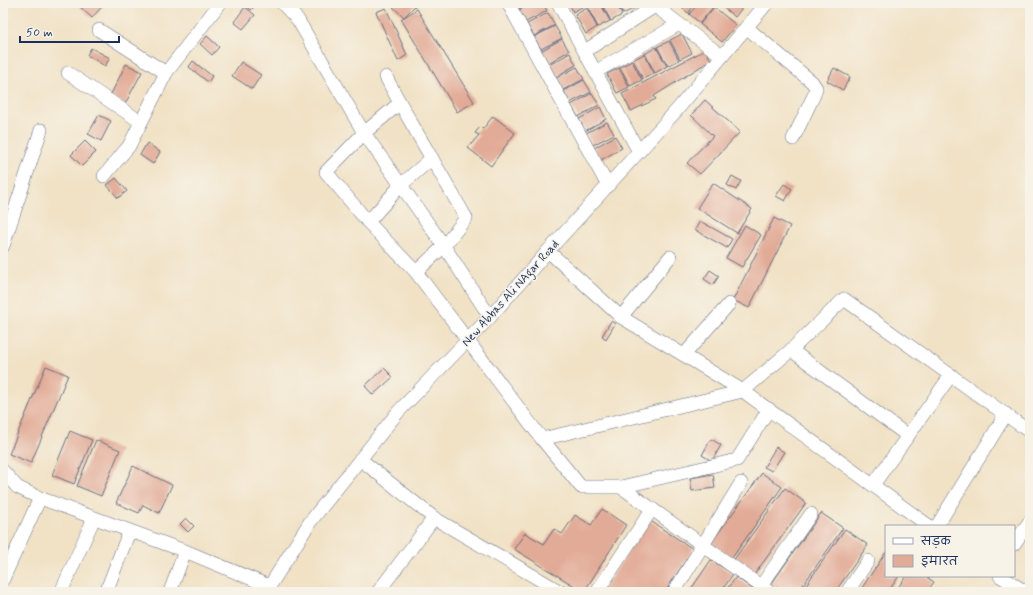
<svg xmlns="http://www.w3.org/2000/svg" width="1033" height="595" font-family="Mynerve,'Playpen Sans Deva',sans-serif">
  <rect width="100%" height="100%" fill="#f7f3e8"/>
  <filter id="ink" filterUnits="userSpaceOnUse"><feTurbulence type="fractalNoise" baseFrequency=".025" numOctaves="2"/><feDisplacementMap in="SourceGraphic" scale="8" xChannelSelector="R" yChannelSelector="G"/><feConvolveMatrix kernelMatrix="1 2 1 2 8 2 1 2 1" color-interpolation-filters="sRGB"/></filter>
  <filter id="wash" filterUnits="userSpaceOnUse"><feTurbulence type="fractalNoise" baseFrequency=".012" numOctaves="4" result="noise"/><feDisplacementMap in="SourceGraphic" scale="16" xChannelSelector="R" yChannelSelector="G"/><feGaussianBlur stdDeviation="0.9" result="paint"/><feColorMatrix in="noise" values="0 0 0 0 0 0 0 0 0 0 0 0 0 0 0 0 0 1.4 0 .05"/><feComposite in="paint" operator="in"/></filter>
  <g filter="url(#wash)">
    <rect width="100%" height="100%" fill="#f1e2c6"/>
    <g id="blocks">
      <g fill="#e2ab97">
        <polygon points="76,3 105,3 92,18"/>
        <polygon points="243,3 258,3 251,10"/>
        <polygon points="396,3 418,3 404,17 393,7"/>
        <polygon points="516,3 530,3 519,9"/>
        <polygon points="533,3 543,3 547,11 526,22 519,10"/>
        <polygon points="569,3 589,3 573,12"/>
        <polygon points="598,3 600,3 610,21 598,27 588,8"/>
        <polygon points="601,3 616,3 622,15 611,21"/>
        <polygon points="617,3 632,3 635,8 623,14"/>
        <polygon points="678,3 696,3 688,13 677,4"/>
        <polygon points="699,3 710,3 714,6 700,23 689,14"/>
        <polygon points="718,3 746,3 735,17"/>
        <polygon points="245,7 255,15 243,29 234,22"/>
        <polygon points="714,7 736,25 722,42 700,24"/>
        <polygon points="386,8 407,55 398,61 376,12"/>
        <polygon points="587,8 597,27 586,34 575,15"/>
        <polygon points="417,9 474,102 457,112 401,19"/>
        <polygon points="548,13 555,25 534,36 527,24"/>
        <polygon points="555,26 562,38 541,49 534,37"/>
        <polygon points="682,34 692,53 680,59 670,40"/>
        <polygon points="207,36 219,47 212,55 200,44"/>
        <polygon points="562,39 569,51 548,63 541,51"/>
        <polygon points="669,41 679,60 668,66 657,47"/>
        <polygon points="656,47 667,66 655,73 645,54"/>
        <polygon points="91,48 110,58 105,66 87,55"/>
        <polygon points="705,50 711,60 654,96 656,99 631,111 622,94"/>
        <polygon points="570,53 576,65 555,77 549,65"/>
        <polygon points="644,54 654,73 643,79 633,60"/>
        <polygon points="193,61 212,76 208,82 189,67"/>
        <polygon points="632,61 642,80 630,86 620,67"/>
        <polygon points="241,62 261,75 252,89 232,76"/>
        <polygon points="126,64 142,72 125,104 110,96"/>
        <polygon points="577,67 584,79 563,90 556,78"/>
        <polygon points="619,68 629,87 617,93 607,74"/>
        <polygon points="834,68 850,77 843,90 827,81"/>
        <polygon points="584,80 591,92 570,103 564,91"/>
        <polygon points="592,93 599,105 578,117 571,105"/>
        <polygon points="705,100 740,132 700,174 687,163 713,136 691,115"/>
        <polygon points="600,107 606,119 585,131 579,119"/>
        <polygon points="99,115 111,121 101,141 88,134"/>
        <polygon points="493,116 515,133 491,166 468,148 479,135 475,133 480,127 483,129"/>
        <polygon points="607,122 614,134 593,145 586,133"/>
        <polygon points="615,136 622,148 601,160 594,148"/>
        <polygon points="85,141 96,152 82,166 71,155"/>
        <polygon points="147,143 160,152 153,164 140,155"/>
        <polygon points="732,176 741,181 736,190 727,185"/>
        <polygon points="116,178 127,191 118,198 107,185"/>
        <polygon points="713,183 752,209 737,233 697,208"/>
        <polygon points="784,184 792,189 785,201 776,196"/>
        <polygon points="774,218 790,226 749,308 733,300"/>
        <polygon points="700,221 732,239 727,248 695,230"/>
        <polygon points="745,225 761,235 742,267 726,258"/>
        <polygon points="710,270 719,276 713,285 704,279"/>
        <polygon points="611,321 615,324 606,339 602,336"/>
        <polygon points="46,366 68,375 31,463 9,454"/>
        <polygon points="384,368 393,377 373,395 365,386"/>
        <polygon points="70,431 92,440 74,484 52,475"/>
        <polygon points="711,439 721,445 712,461 702,455"/>
        <polygon points="96,440 120,450 101,496 77,486"/>
        <polygon points="776,447 784,452 772,471 764,467"/>
        <polygon points="133,466 172,485 159,513 143,505 139,513 116,503"/>
        <polygon points="762,473 782,487 732,558 711,543"/>
        <polygon points="713,474 715,488 692,491 690,478"/>
        <polygon points="785,488 806,503 754,575 733,561"/>
        <polygon points="602,509 626,525 584,592 514,549 525,533 544,544 554,529 562,534 575,515 591,525"/>
        <polygon points="821,513 843,528 798,592 785,592 772,583"/>
        <polygon points="186,518 194,526 188,532 180,524"/>
        <polygon points="649,520 693,549 665,592 602,592"/>
        <polygon points="845,529 868,545 835,592 801,592"/>
        <polygon points="886,552 886,576 899,576 888,592 859,592"/>
        <polygon points="711,560 733,574 721,592 689,592"/>
        <polygon points="906,576 925,576 934,582 927,592 895,592"/>
        <polygon points="736,577 757,592 725,592"/>
      </g>
    </g>
  </g>
  <g filter="url(#ink)">
    <use href="#blocks" fill-opacity="0" stroke="#666e82" stroke-width="1"/>
    <g fill="none" stroke-linecap="round" stroke-linejoin="round">
      <defs>
        <g id="minor">
          <polyline points="282,3 298,20 364,133 444,246 490,317"/>
          <polyline points="508,3 608,186"/>
          <polyline points="558,3 639,152"/>
          <polyline points="651,3 722,56"/>
          <polyline points="746,27 812,82 816,88 814,95 793,139"/>
          <polyline points="99,30 166,73"/>
          <polyline points="585,51 655,6"/>
          <polyline points="595,72 679,24"/>
          <polyline points="68,73 141,122"/>
          <path d="M386 77C411 125 440 171 466 218L444 246 416 272"/>
          <polyline points="400,103 364,133 326,172 368,222 416,272 542,439 581,487 621,487 737,460 769,409"/>
          <polyline points="104,176 129,146 166,73 220,3"/>
          <polyline points="368,222 401,185 432,158"/>
          <polyline points="3,246 41,130"/>
          <polyline points="548,251 621,317 743,391 929,526"/>
          <polyline points="621,317 670,257"/>
          <polyline points="791,350 908,436"/>
          <polyline points="684,355 729,304"/>
          <polyline points="542,439 743,391 791,350 844,299 1030,432"/>
          <polyline points="360,459 434,518 561,592"/>
          <polyline points="3,471 17,487 40,498 185,551 269,586"/>
          <polyline points="873,485 951,375"/>
          <polyline points="621,487 769,592"/>
          <polyline points="937,526 1006,414"/>
          <polyline points="1014,544 1030,521"/>
          <polyline points="1000,576 1026,592"/>
          <polyline points="3,579 40,498"/>
          <polyline points="761,586 811,514"/>
          <polyline points="61,592 94,518"/>
          <polyline points="106,592 129,532"/>
          <polyline points="170,592 185,551"/>
          <polyline points="266,592 310,522 398,412 490,317 548,251 676,111 767,3"/>
          <polyline points="378,592 434,518"/>
          <polyline points="597,592 652,509"/>
          <polyline points="674,592 741,483"/>
          <polyline points="847,592 868,561"/>
        </g>
      </defs>
      <use href="#minor" stroke="#666e82" stroke-width="14"/>
      <use href="#minor" stroke="#fff" stroke-width="13"/>
    </g>
  </g>
  <g text-anchor="middle" stroke-width="3" stroke-linejoin="round" paint-order="stroke">
    <g font-size="12" fill="#1b2f5e" stroke="#f7f3e8">
      <text transform="translate(510 293) rotate(-48)" y="4">New Abbas Ali NAgar Road</text>
    </g>
  </g>
  <rect width="1033" height="595" fill="none" stroke="#f7f3e8" stroke-width="16"/>
  <rect x="885" y="525" width="130" height="52" fill="#f7f3e8" stroke="#9fa5b1"/>
  <rect x="893" y="538" width="20" height="6" fill="#ffffff" stroke="#9fa5b1"/>
  <text x="921" y="545" font-size="12" fill="#1b2f5e">सड़क</text>
  <rect x="893" y="555" width="20" height="12" fill="#e2ab97" stroke="#9fa5b1"/>
  <text x="921" y="565" font-size="12" fill="#1b2f5e">इमारत</text>
  <path d="M20 36v6h99v-6" fill="none" stroke="#1b2f5e" stroke-width="2"/>
  <text x="26" y="36" font-size="12" fill="#1b2f5e" stroke="#f7f3e8" stroke-width="3" paint-order="stroke">50 m</text>
</svg>
